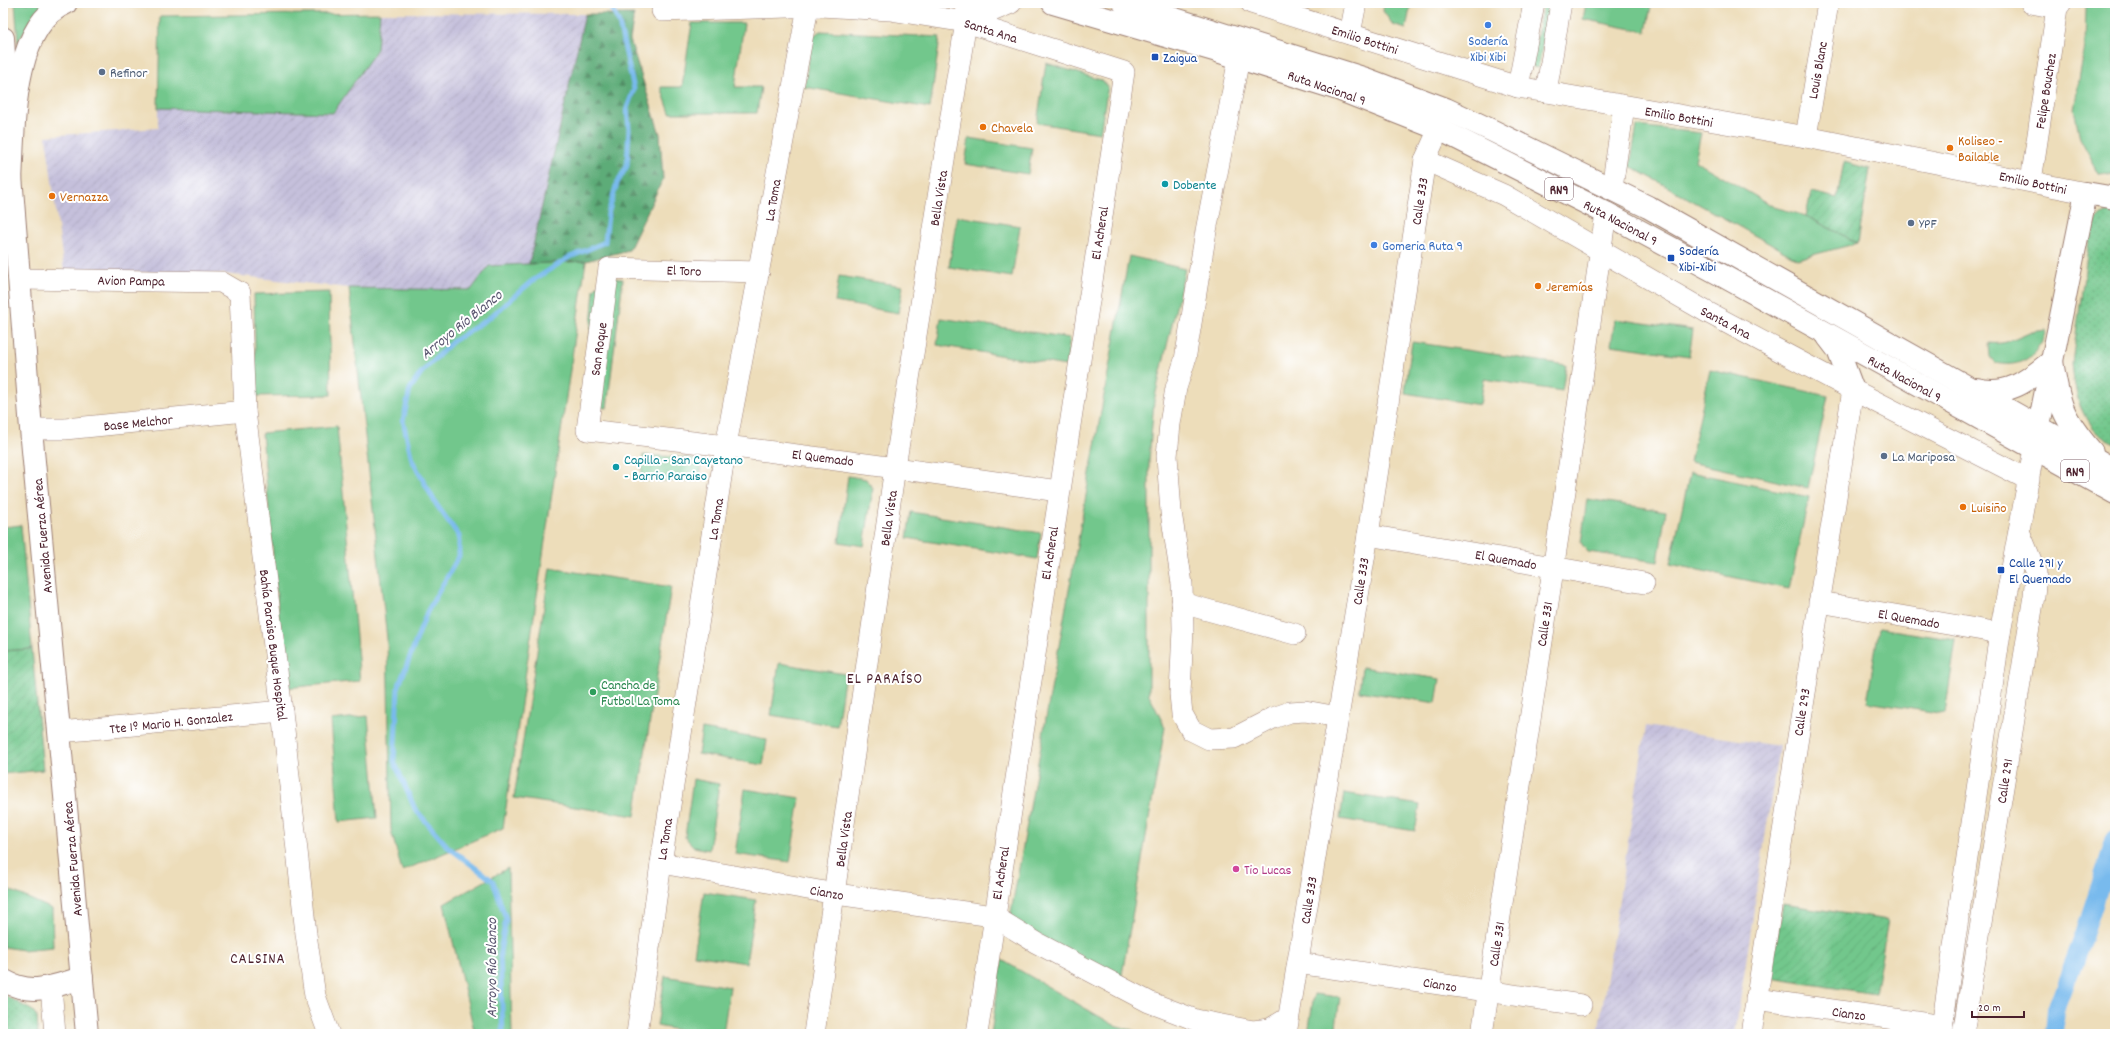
<svg xmlns="http://www.w3.org/2000/svg" width="2118" height="1037" font-family="Dekko,sans-serif">
  <defs>
    <pattern id="industrial-furrows" width="10" height="10" patternUnits="userSpaceOnUse"><rect width="10" height="10" fill="#c5c0db"/><path d="M-1 1l2-2M0 10L10 0M9 11l2-2" fill="none" stroke="#aba5bc"/></pattern>
    <pattern id="forest-firs" width="22" height="20" patternUnits="userSpaceOnUse"><rect width="22" height="20" fill="#5dac78"/><path d="M5 1l3.5 6h-7zM16 11l3.5 6h-7z" fill="#4f8b63"/></pattern>
    <pattern id="park-dots" width="8" height="8" patternUnits="userSpaceOnUse"><rect width="8" height="8" fill="#72c78c"/><path d="M2 2h.1M6 6h.1" fill="none" stroke="#64aa79" stroke-width="1.8" stroke-linecap="round"/></pattern>
    <pattern id="garden-furrows" width="10" height="10" patternUnits="userSpaceOnUse"><rect width="10" height="10" fill="#72c78c"/><path d="M-1 1l2-2M0 10L10 0M9 11l2-2" fill="none" stroke="#64aa79"/></pattern>
  </defs>
  <rect width="100%" height="100%" fill="#fff"/>
  <filter id="ink" filterUnits="userSpaceOnUse"><feTurbulence type="fractalNoise" baseFrequency=".025" numOctaves="2"/><feDisplacementMap in="SourceGraphic" scale="8" xChannelSelector="R" yChannelSelector="G"/><feConvolveMatrix kernelMatrix="1 2 1 2 8 2 1 2 1" color-interpolation-filters="sRGB"/></filter>
  <filter id="wash" filterUnits="userSpaceOnUse"><feTurbulence type="fractalNoise" baseFrequency=".012" numOctaves="4" result="noise"/><feDisplacementMap in="SourceGraphic" scale="16" xChannelSelector="R" yChannelSelector="G"/><feGaussianBlur stdDeviation="0.9" result="paint"/><feColorMatrix in="noise" values="0 0 0 0 0 0 0 0 0 0 0 0 0 0 0 0 0 1.4 0 .05"/><feComposite in="paint" operator="in"/></filter>
  <g filter="url(#wash)">
    <rect width="100%" height="100%" fill="#edddba"/>
    <g fill="url(#industrial-furrows)">
      <polygon points="380,13 585,14 529,264 489,266 471,290 349,288 224,274 64,271 46,136 158,128 158,108 333,113 377,49"/>
      <polygon points="1646,726 1779,746 1735,1034 1598,1034"/>
    </g>
    <g fill="#72c78c" stroke="#5e735c">
      <polygon points="15,3 45,3 28,25 18,43"/>
      <polygon points="1384,3 1411,3 1406,29 1393,25 1383,11"/>
      <polygon points="1543,3 1551,3 1538,68 1533,67 1532,64"/>
      <polygon points="1586,3 1636,3 1651,6 1646,32 1583,19"/>
      <polygon points="2089,3 2115,3 2115,176 2099,173 2080,138 2074,109 2085,46 2086,7"/>
      <polygon points="380,13 377,49 333,113 158,108 160,16"/>
      <polygon points="692,23 744,23 735,87 761,87 757,113 670,113 661,87 682,87"/>
      <polygon points="820,31 940,37 930,108 804,87 813,36"/>
      <polygon points="1046,63 1101,80 1108,86 1100,133 1037,123"/>
      <polygon points="1637,126 1701,133 1695,161 1774,207 1806,216 1858,243 1797,259 1630,166"/>
      <polygon points="969,138 1032,148 1028,174 965,164"/>
      <polygon points="957,216 1020,226 1012,277 949,267"/>
      <polygon points="1129,256 1185,269 1154,401 1149,461 1149,695 1165,727 1120,986 1009,924"/>
      <polygon points="586,261 503,828 402,871 391,830 387,639 349,288 471,290 489,266"/>
      <polygon points="839,276 903,286 898,313 835,302"/>
      <polygon points="605,278 623,279 607,408 592,407 585,400 594,289"/>
      <polygon points="329,292 331,395 256,396 254,294"/>
      <polygon points="941,318 1070,338 1066,366 937,345"/>
      <polygon points="1615,319 1693,330 1689,356 1611,345"/>
      <path d="M2046 330C2046 336 2044 339 2040 345 2029 362 2015 367 1995 363L1990 357 1989 343C2004 345 2013 340 2027 334 2032 331 2040 331 2046 330Z"/>
      <polygon points="1412,342 1566,365 1562,391 1484,379 1480,405 1405,393"/>
      <polygon points="1710,370 1828,396 1808,488 1690,462"/>
      <polygon points="337,426 360,681 285,688 262,433"/>
      <polygon points="1690,472 1809,497 1789,589 1670,564"/>
      <polygon points="848,476 866,479 873,488 864,546 839,542"/>
      <polygon points="1587,499 1666,511 1658,562 1588,552 1581,543"/>
      <polygon points="911,512 1041,533 1037,559 907,538"/>
      <polygon points="21,525 32,649 3,651 3,527"/>
      <polygon points="550,568 671,587 635,816 514,798"/>
      <polygon points="1879,628 1956,640 1945,714 1867,702"/>
      <polygon points="779,663 845,674 837,726 771,715"/>
      <polygon points="1362,667 1440,679 1436,703 1359,691"/>
      <polygon points="368,716 377,818 339,822 331,720"/>
      <polygon points="702,729 767,740 763,765 698,754"/>
      <polygon points="693,779 719,784 709,850 694,847 685,837"/>
      <polygon points="745,789 800,798 790,862 735,854"/>
      <polygon points="1344,793 1420,805 1415,831 1340,819"/>
      <polygon points="508,868 512,1034 475,1034 444,904"/>
      <polygon points="3,887 52,909 53,947 23,950 3,947"/>
      <polygon points="704,892 756,900 746,963 694,955"/>
      <polygon points="1002,960 1114,1025 1146,1034 991,1034"/>
      <polygon points="665,976 730,987 723,1034 698,1034 657,1026"/>
      <polygon points="1314,994 1340,997 1335,1034 1308,1034"/>
    </g>
    <polygon fill="url(#forest-firs)" stroke="#546652" points="585,14 634,14 630,40 660,134 663,179 629,250 586,261 529,264"/>
    <g fill="url(#park-dots)" stroke="#5e735c">
      <path d="M2115 209V443C2109 440 2101 437 2096 432 2079 414 2074 387 2072 363L2090 233C2095 220 2102 213 2115 209Z"/>
      <polygon points="3,994 33,1011 37,1017 38,1034 3,1034"/>
    </g>
    <g fill="url(#garden-furrows)" stroke="#5e735c">
      <polygon points="1844,162 1870,169 1858,243 1806,216 1811,192 1837,198"/>
      <polygon points="643,455 693,458 701,464 700,481 641,481"/>
      <polygon points="32,649 43,770 3,774 3,651"/>
      <polygon points="1783,904 1888,920 1875,994 1770,978"/>
    </g>
    <g fill="none" stroke-linecap="round" stroke-linejoin="round">
      <polyline stroke="#78baed" stroke-width="5" points="503,1034 500,952 506,919 493,881 448,847 415,809 394,761 398,688 427,612 459,556 459,536 436,504 412,460 403,421 410,389 421,373 452,342 489,318 532,281 568,258 605,242 608,214 617,183 627,166 629,129 627,108 634,89 619,23 609,3"/>
      <polyline stroke="#78baed" stroke-width="18" points="2054,1034 2056,1009 2084,935 2115,839"/>
    </g>
  </g>
  <g filter="url(#ink)">
    <g fill="none" stroke-linecap="round" stroke-linejoin="round">
      <defs>
        <g id="street">
          <polyline points="1251,3 1518,87 1806,137 2086,193"/>
          <polyline points="2031,3 2057,8 2058,3"/>
          <polyline points="662,11 820,6 890,10 966,22 1124,72 977,1034"/>
          <polyline points="964,16 966,22 1011,3"/>
          <polyline points="1350,34 1356,3"/>
          <polyline points="1239,58 1206,231 1185,360 1176,388 1170,424 1167,456 1171,512 1182,584 1183,629 1180,694 1182,714 1191,730 1209,739 1234,738 1273,718 1290,712 1305,711 1338,717"/>
          <polyline points="1518,87 1534,3"/>
          <polyline points="1546,92 1561,3"/>
          <polyline points="1806,137 1828,3"/>
          <polyline points="1425,160 1504,195 1705,311 1853,390 2029,480"/>
          <polyline points="2031,181 2057,8 2061,3"/>
          <polyline points="1612,188 1624,106"/>
          <path d="M759 272 609 268 587 430C745 447 901 468 1058 491"/>
          <polyline points="19,279 221,282 240,293 245,411 282,711 306,934 315,996 329,1034"/>
          <polyline points="31,429 65,429 245,411"/>
          <polyline points="1368,535 1644,583"/>
          <polyline points="1819,602 2000,633"/>
          <polyline points="1182,603 1295,634"/>
          <polyline points="60,732 282,711"/>
          <polyline points="661,863 836,894 993,916 1037,943 1149,1002 1196,1020 1253,1031 1270,1029 1288,1018"/>
          <polyline points="1298,963 1581,1005"/>
          <polyline points="51,987 55,1034"/>
          <polyline points="1756,999 1943,1026"/>
          <polyline points="637,1034 661,863 726,445 808,7"/>
          <polyline points="814,1034 895,467 969,3"/>
          <polyline points="1286,1034 1368,535 1425,160 1439,129"/>
          <polyline points="1482,1034 1578,406 1606,213"/>
          <polyline points="1751,1034 1853,390"/>
          <polyline points="1941,1034 2000,633 2034,449"/>
          <polyline points="1963,1034 2034,596 2036,573 2019,531"/>
        </g>
        <g id="secondary">
          <polyline points="3,38 6,90"/>
          <polyline points="10,163 31,429 87,1034"/>
          <polyline points="2035,445 2086,193 2115,198"/>
          <path d="M3 980C32 997 53 986 82 978"/>
        </g>
        <g id="primary">
          <polyline points="1053,3 1217,51 1338,89 1439,129 1606,213 1725,277 2115,493"/>
          <polyline points="1124,3 1366,79 1446,109 1493,131 1648,207 2115,470"/>
          <polyline points="3,71 6,87"/>
          <path d="M11 181C14 132 11 25 66 3"/>
          <polyline points="1828,337 1838,350 1853,390"/>
          <path d="M1976 389C2009 397 2028 380 2052 361 2059 405 2062 417 2092 452"/>
        </g>
      </defs>
      <use href="#street" stroke="#9c7e72" stroke-width="22"/>
      <use href="#secondary" stroke="#9c7e72" stroke-width="24"/>
      <use href="#primary" stroke="#9c7e72" stroke-width="24"/>
      <use href="#street" stroke="#fff" stroke-width="21"/>
      <use href="#secondary" stroke="#fff" stroke-width="22"/>
      <use href="#primary" stroke="#fff" stroke-width="22"/>
    </g>
  </g>
  <g fill="#3f7fe0" stroke="#fff" stroke-width="1.5">
    <circle cx="1488" cy="25" r="4"/>
    <circle cx="1374" cy="245" r="4"/>
  </g>
  <g fill="#1a4fb4" stroke="#fff" stroke-width="1.5">
    <rect x="1151" y="53" width="8" height="8" rx="2"/>
    <rect x="1667" y="254" width="8" height="8" rx="2"/>
    <rect x="1997" y="566" width="8" height="8" rx="2"/>
  </g>
  <g fill="#5c6f8a" stroke="#fff" stroke-width="1.5">
    <circle cx="102" cy="72" r="4"/>
    <circle cx="1911" cy="223" r="4"/>
    <circle cx="1884" cy="456" r="4"/>
  </g>
  <g fill="#e8710a" stroke="#fff" stroke-width="1.5">
    <circle cx="983" cy="127" r="4"/>
    <circle cx="1950" cy="148" r="4"/>
    <circle cx="52" cy="196" r="4"/>
    <circle cx="1538" cy="286" r="4"/>
    <circle cx="1963" cy="507" r="4"/>
  </g>
  <g fill="#0f9aa8" stroke="#fff" stroke-width="1.5">
    <circle cx="1165" cy="184" r="4"/>
    <circle cx="616" cy="467" r="4"/>
  </g>
  <circle fill="#2e9e5b" stroke="#fff" stroke-width="1.5" cx="593" cy="692" r="4"/>
  <circle fill="#d1479c" stroke="#fff" stroke-width="1.5" cx="1236" cy="869" r="4"/>
  <g text-anchor="middle" stroke-width="4" stroke-linejoin="round" paint-order="stroke">
    <g fill="#fff" stroke="#80626b" stroke-width="1">
      <rect x="1545" y="178" width="28" height="22" rx="3"/>
      <rect x="2061" y="460" width="28" height="22" rx="3"/>
    </g>
    <g font-size="13" font-weight="bold" fill="#4a1f2b">
      <text x="1559" y="194">RN9</text>
      <text x="2075" y="476">RN9</text>
    </g>
    <g font-size="14" fill="#4a1f2b" stroke="#fff">
      <text transform="translate(991 30) rotate(17)" y="5">Santa Ana</text>
      <text transform="translate(1365 39) rotate(18)" y="5">Emilio Bottini</text>
      <text transform="translate(1817 70) rotate(-80)" y="5">Louis Blanc</text>
      <text transform="translate(1327 87) rotate(19)" y="5">Ruta Nacional 9</text>
      <text transform="translate(2045 91) rotate(-81)" y="5">Felipe Bouchez</text>
      <text transform="translate(1679 116) rotate(10)" y="5">Emilio Bottini</text>
      <text transform="translate(2033 182) rotate(12)" y="5">Emilio Bottini</text>
      <text transform="translate(938 198) rotate(-81)" y="5">Bella Vista</text>
      <text transform="translate(772 200) rotate(-80)" y="5">La Toma</text>
      <text transform="translate(1419 201) rotate(-81)" y="5">Calle 333</text>
      <text transform="translate(1621 222) rotate(28)" y="5">Ruta Nacional 9</text>
      <text transform="translate(1099 233) rotate(-81)" y="5">El Acheral</text>
      <text transform="translate(684 270) rotate(2)" y="5">El Toro</text>
      <text transform="translate(131 280) rotate(1)" y="5">Avion Pampa</text>
      <text transform="translate(1726 322) rotate(28)" y="5">Santa Ana</text>
      <text transform="translate(598 349) rotate(-82)" y="5">San Roque</text>
      <text transform="translate(1905 378) rotate(29)" y="5">Ruta Nacional 9</text>
      <text transform="translate(138 422) rotate(-6)" y="5">Base Melchor</text>
      <text transform="translate(823 457) rotate(7)" y="5">El Quemado</text>
      <text transform="translate(888 518) rotate(-82)" y="5">Bella Vista</text>
      <text transform="translate(715 519) rotate(-81)" y="5">La Toma</text>
      <text transform="translate(42 536) rotate(-95)" y="5">Avenida Fuerza Aérea</text>
      <text transform="translate(1049 553) rotate(-81)" y="5">El Acheral</text>
      <text transform="translate(1506 559) rotate(10)" y="5">El Quemado</text>
      <text transform="translate(1360 581) rotate(-81)" y="5">Calle 333</text>
      <text transform="translate(1909 618) rotate(10)" y="5">El Quemado</text>
      <text transform="translate(1544 624) rotate(-81)" y="5">Calle 331</text>
      <text transform="translate(274 645) rotate(83)" y="5">Bahía Paraiso Buque Hospital</text>
      <text transform="translate(1801 712) rotate(-81)" y="5">Calle 293</text>
      <text transform="translate(171 722) rotate(-6)" y="5">Tte 1º Mario H. Gonzalez</text>
      <text transform="translate(2004 781) rotate(-81)" y="5">Calle 291</text>
      <text transform="translate(664 839) rotate(-81)" y="5">La Toma</text>
      <text transform="translate(843 839) rotate(-82)" y="5">Bella Vista</text>
      <text transform="translate(72 859) rotate(-95)" y="5">Avenida Fuerza Aérea</text>
      <text transform="translate(1000 873) rotate(-81)" y="5">El Acheral</text>
      <text transform="translate(827 892) rotate(10)" y="5">Cianzo</text>
      <text transform="translate(1308 900) rotate(-81)" y="5">Calle 333</text>
      <text transform="translate(1496 944) rotate(-81)" y="5">Calle 331</text>
      <text transform="translate(1440 984) rotate(9)" y="5">Cianzo</text>
      <text transform="translate(1849 1013) rotate(8)" y="5">Cianzo</text>
    </g>
    <g font-size="14" fill="#366cbe" stroke="#fff">
      <text x="1488" y="45">Sodería<tspan x="1488" dy="16">Xibi Xibi</tspan></text>
      <text x="1382" y="250" text-anchor="start">Gomeria Ruta 9</text>
    </g>
    <g font-size="14" fill="#164399" stroke="#fff" text-anchor="start">
      <text x="1163" y="62">Zaigua</text>
      <text x="1679" y="255">Sodería<tspan x="1679" dy="16">Xibi-Xibi</tspan></text>
      <text x="2009" y="567">Calle 291 y<tspan x="2009" dy="16">El Quemado</tspan></text>
    </g>
    <g font-size="14" fill="#4e5e75" stroke="#fff" text-anchor="start">
      <text x="110" y="77">Refinor</text>
      <text x="1919" y="228">YPF</text>
      <text x="1892" y="461">La Mariposa</text>
    </g>
    <g font-size="14" fill="#c56008" stroke="#fff" text-anchor="start">
      <text x="991" y="132">Chavela</text>
      <text x="1958" y="145">Koliseo -<tspan x="1958" dy="16">Bailable</tspan></text>
      <text x="60" y="201">Vernazza</text>
      <text x="1546" y="291">Jeremías</text>
      <text x="1971" y="512">Luisiño</text>
    </g>
    <g font-size="14" fill="#0d838f" stroke="#fff" text-anchor="start">
      <text x="1173" y="189">Dobente</text>
      <text x="624" y="464">Capilla - San Cayetano<tspan x="624" dy="16">- Barrio Paraiso</tspan></text>
    </g>
    <g font-size="14" fill="#27864d" stroke="#fff" text-anchor="start">
      <text x="601" y="689">Cancha de<tspan x="601" dy="16">Futbol La Toma</tspan></text>
    </g>
    <g font-size="14" fill="#b23c85" stroke="#fff" text-anchor="start">
      <text x="1244" y="874">Tio Lucas</text>
    </g>
    <g font-size="15" font-style="italic" fill="#5a556f" stroke="#fff">
      <text transform="translate(461 324) rotate(-39)" y="5">Arroyo Río Blanco</text>
      <text transform="translate(491 968) rotate(-90)" y="5">Arroyo Río Blanco</text>
    </g>
    <g font-size="15" letter-spacing="1" fill="#4a1f2b" stroke="#fff">
      <text x="885" y="683">EL PARAÍSO</text>
      <text x="258" y="963">CALSINA</text>
    </g>
  </g>
  <rect width="2118" height="1037" fill="none" stroke="#fff" stroke-width="16"/>
  <path d="M1972 1011v6h52v-6" fill="none" stroke="#4a1f2b" stroke-width="2"/>
  <text x="1978" y="1011" font-size="12" fill="#4a1f2b" stroke="#ffffff" stroke-width="3" paint-order="stroke">20 m</text>
</svg>
